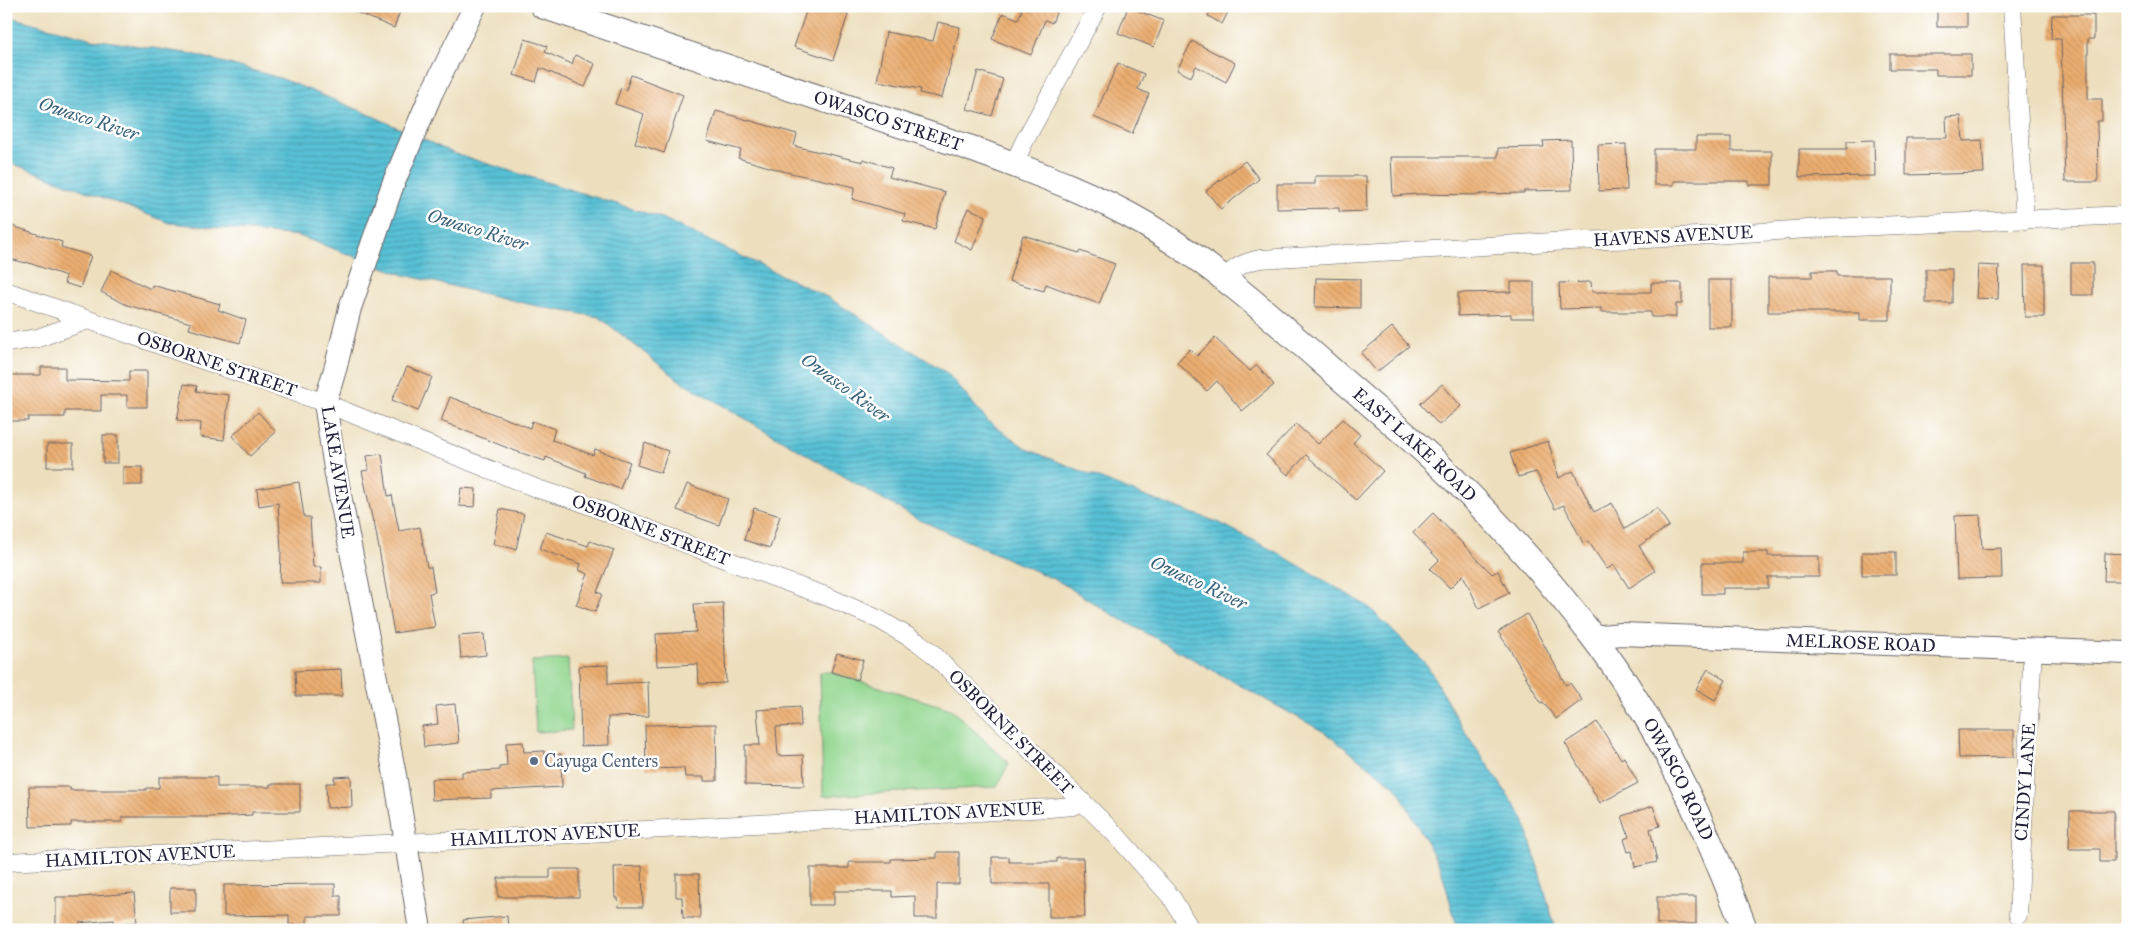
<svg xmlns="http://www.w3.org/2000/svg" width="2134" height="936" font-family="'IM FELL Great Primer',serif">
  <defs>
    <pattern id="water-rules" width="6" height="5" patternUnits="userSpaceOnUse" patternTransform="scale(1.25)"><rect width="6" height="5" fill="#58c1d5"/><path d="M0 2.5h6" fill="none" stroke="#489cae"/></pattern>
    <pattern id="building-back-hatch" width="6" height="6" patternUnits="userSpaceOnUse" patternTransform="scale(1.25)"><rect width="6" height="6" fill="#ebad6f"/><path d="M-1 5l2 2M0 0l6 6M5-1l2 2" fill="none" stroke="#c99561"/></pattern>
  </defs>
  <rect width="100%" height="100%" fill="#fff"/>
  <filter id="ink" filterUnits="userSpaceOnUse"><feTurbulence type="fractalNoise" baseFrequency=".02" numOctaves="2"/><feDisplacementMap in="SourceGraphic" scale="10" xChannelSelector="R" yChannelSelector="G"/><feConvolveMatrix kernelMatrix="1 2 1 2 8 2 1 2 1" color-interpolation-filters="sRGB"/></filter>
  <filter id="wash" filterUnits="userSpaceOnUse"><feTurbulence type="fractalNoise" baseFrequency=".0096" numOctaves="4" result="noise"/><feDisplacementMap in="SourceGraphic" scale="20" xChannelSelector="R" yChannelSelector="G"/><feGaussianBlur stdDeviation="1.12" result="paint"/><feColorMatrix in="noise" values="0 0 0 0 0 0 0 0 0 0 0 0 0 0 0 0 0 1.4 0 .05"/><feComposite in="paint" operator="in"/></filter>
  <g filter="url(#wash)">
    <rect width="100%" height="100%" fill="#eddfbd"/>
    <g fill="#91d58e" stroke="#5a7c64">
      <polygon points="568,659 572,730 536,732 532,661"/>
      <polygon points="820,672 831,672 951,709 1009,763 997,787 823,796"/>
    </g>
    <polygon fill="url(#water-rules)" stroke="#3d7288" points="6,16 93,39 193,54 280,78 364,112 453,153 662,218 829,298 947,373 988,421 1027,449 1146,497 1218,522 1278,553 1369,607 1427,665 1460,724 1524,819 1556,930 1458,930 1441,869 1397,788 1324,732 1106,611 1060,582 915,518 679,380 599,317 541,307 404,275 299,236 170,223 6,161"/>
    <g id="blocks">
      <g fill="url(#building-back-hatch)">
        <polygon points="341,6 402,6 394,28"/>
        <polygon points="808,6 822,6 848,15 833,60 794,47"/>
        <polygon points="1014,6 1059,6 1052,23 1045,20 1031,55 992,39 1003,13 1018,19 1022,10"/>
        <polygon points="1213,6 1231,6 1222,24 1208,16"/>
        <rect x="1937" y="6" width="30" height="21"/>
        <polygon points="1128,7 1164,21 1154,47 1118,33"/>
        <polygon points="2052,15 2094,15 2094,39 2088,39 2088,99 2102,99 2102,121 2097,121 2098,182 2065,182 2061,39 2051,39"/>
        <polygon points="938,22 960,27 942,98 920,93 921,89 877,81 886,32 933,41"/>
        <polygon points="525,39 547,46 545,52 572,64 575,55 595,64 585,87 540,68 536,82 514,75"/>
        <polygon points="1192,41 1235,63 1226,82 1196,66 1191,77 1177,70"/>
        <polygon points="1890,54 1971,54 1971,75 1936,75 1936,69 1890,69"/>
        <polygon points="1118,63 1144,74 1138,89 1149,94 1132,134 1094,117"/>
        <polygon points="978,71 1003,79 992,116 967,109"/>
        <polygon points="631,75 683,95 664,153 635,143 644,114 615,104 621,88 626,90"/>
        <polygon points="716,111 797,134 794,146 863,162 863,159 892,168 889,177 945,192 935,229 903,221 905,214 852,199 855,187 786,172 738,158 741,150 707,141"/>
        <polygon points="1961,116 1963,141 1982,140 1984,173 1906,175 1906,138 1947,138 1946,117"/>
        <polygon points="1696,137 1731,137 1731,151 1772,151 1772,185 1749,185 1749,181 1674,181 1674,185 1654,185 1654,149 1696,149"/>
        <polygon points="1571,140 1572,190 1524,191 1524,193 1480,194 1480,195 1418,194 1393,196 1391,157 1498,157 1498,148 1544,147 1543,141"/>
        <polygon points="1874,140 1875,176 1799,177 1799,149 1847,149 1847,141"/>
        <polygon points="1626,144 1627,190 1599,191 1598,145"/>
        <polygon points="1245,161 1259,179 1221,209 1206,191"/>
        <polygon points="1315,176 1366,176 1367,211 1339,212 1339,208 1277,209 1277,184 1315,184"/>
        <polygon points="968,208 986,216 972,250 954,241"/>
        <polygon points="6,224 62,242 61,247 91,256 80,288 64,283 66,276 26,262 26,263 6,258"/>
        <polygon points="1023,235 1079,253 1080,251 1115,264 1099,304 1046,284 1044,291 1009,281"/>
        <rect x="2071" y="263" width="22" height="32"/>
        <polygon points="1978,265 1999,266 1998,299 1976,298"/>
        <polygon points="2024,265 2044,265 2044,317 2025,317"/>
        <rect x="1926" y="269" width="26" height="34"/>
        <polygon points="111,270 151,289 152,285 220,304 218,310 246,320 240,343 189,329 191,323 127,305 101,292"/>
        <polygon points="1812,271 1837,271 1837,276 1890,276 1890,320 1860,320 1860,312 1768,312 1768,277 1812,277"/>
        <polygon points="1316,278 1360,279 1360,308 1315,307"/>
        <rect x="1708" y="280" width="24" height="47"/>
        <polygon points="1511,282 1534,282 1534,318 1511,318 1511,314 1458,316 1458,293 1511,292"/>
        <polygon points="1591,282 1592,292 1651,292 1651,283 1682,283 1682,304 1676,304 1676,317 1651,317 1651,312 1601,312 1601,308 1560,309 1559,283"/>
        <polygon points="1392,327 1409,346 1377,372 1361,353"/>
        <polygon points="1215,338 1250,371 1257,365 1274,385 1242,411 1217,381 1207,391 1177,362 1190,349 1197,356"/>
        <polygon points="41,367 65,367 65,380 129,381 129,371 147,371 147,407 127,407 127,395 101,395 101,411 65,411 65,417 28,417 28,421 9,421 9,375 41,375"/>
        <polygon points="407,367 432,377 418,411 392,400"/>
        <polygon points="184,384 197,386 196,391 229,395 224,440 200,437 201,423 177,420"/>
        <polygon points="1442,384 1461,406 1439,425 1420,404"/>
        <polygon points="450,397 530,428 532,421 555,429 552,440 593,455 595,449 630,462 620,489 585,476 586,473 546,457 545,461 510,449 441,421"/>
        <polygon points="258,412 276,432 250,456 232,436"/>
        <polygon points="1343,419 1360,435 1353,443 1383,471 1356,500 1306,455 1288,475 1266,455 1296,424 1318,444"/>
        <rect x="103" y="435" width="15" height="28"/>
        <polygon points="1548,441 1559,478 1573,471 1594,512 1612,503 1625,529 1657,508 1669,526 1639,546 1655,571 1629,588 1614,565 1607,569 1588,541 1583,543 1564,505 1555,509 1536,472 1518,477 1510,453"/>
        <polygon points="645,443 668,451 661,473 637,465"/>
        <rect x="47" y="444" width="26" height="23"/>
        <polygon points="382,454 388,496 392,495 399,531 420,527 427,567 431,567 435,592 429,593 435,627 394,633 374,521 373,522 362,471 369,470 367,456"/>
        <rect x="123" y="467" width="19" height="18"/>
        <polygon points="299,482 304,517 310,517 313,567 321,567 321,583 280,583 281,551 278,503 259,506 257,489"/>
        <polygon points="687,484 728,499 719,525 677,510"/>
        <polygon points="461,488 476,489 475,507 459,506"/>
        <polygon points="754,508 780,516 770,548 744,540"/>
        <polygon points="500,509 524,514 516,549 493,544"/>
        <polygon points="1433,513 1492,574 1498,571 1509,593 1479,608 1463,575 1450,588 1430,569 1439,560 1413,533"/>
        <polygon points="1980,515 1982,549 2001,548 2002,578 1957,579 1955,516"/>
        <polygon points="546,532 588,546 590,541 614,550 597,592 602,594 595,612 576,605 588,574 579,570 581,564 540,549"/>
        <polygon points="1743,552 1768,552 1768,556 1819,556 1819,577 1768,577 1768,588 1723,588 1723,594 1702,594 1702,563 1743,563"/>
        <rect x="1862" y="552" width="34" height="23"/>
        <polygon points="2105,553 2128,554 2128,581 2104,581"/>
        <polygon points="723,603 726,683 699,684 698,664 657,666 656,634 696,632 694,604"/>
        <polygon points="1527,614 1566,685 1570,683 1582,700 1556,719 1543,702 1541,703 1511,651 1498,632"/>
        <polygon points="484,634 486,655 461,658 459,636"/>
        <polygon points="837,653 863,660 857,680 831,672"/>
        <polygon points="608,665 608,684 648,682 649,716 608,717 609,745 581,746 579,666"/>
        <polygon points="341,669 342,696 296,696 295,671"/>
        <polygon points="1708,669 1726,680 1715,700 1696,689"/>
        <polygon points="455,704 459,743 424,747 422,726 438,724 436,706"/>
        <polygon points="800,707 801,726 776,727 778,756 803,755 804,786 745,785 745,745 760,745 757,710"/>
        <polygon points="1597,722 1621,759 1624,757 1638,783 1600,803 1565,743"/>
        <polygon points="716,724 717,781 704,781 704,777 685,777 684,768 646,769 645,725"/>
        <polygon points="1958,730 2014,730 2014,757 1959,758"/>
        <polygon points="523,742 524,752 544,751 544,755 561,754 562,787 491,791 491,798 432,800 431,779 462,778 462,772 500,770 500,767 507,766 506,743"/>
        <polygon points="351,776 352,807 327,808 326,783 335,783 334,777"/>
        <polygon points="159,777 217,777 217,787 270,787 270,784 300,784 300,812 252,812 252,815 212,817 122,817 122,822 71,822 71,826 30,827 29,787 70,787 70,790 146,790 146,788 159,788"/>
        <polygon points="1653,806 1660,826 1650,829 1657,862 1635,867 1632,851 1628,852 1624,839 1629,837 1622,816"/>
        <polygon points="2070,811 2114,811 2114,862 2100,862 2100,849 2069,849"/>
        <polygon points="937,852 959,852 959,884 937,884 937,918 915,918 915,896 892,897 892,891 834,891 834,905 810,905 810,868 849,868 849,862 891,862 891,859 937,858"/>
        <polygon points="992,857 1009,857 1009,862 1057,862 1057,858 1083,858 1085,917 1049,917 1049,884 992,884"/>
        <polygon points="642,866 643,907 619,907 618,898 615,898 614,867"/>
        <polygon points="550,869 579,869 579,897 498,897 498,878 550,878"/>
        <polygon points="676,874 699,874 700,918 683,918 682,897 676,897"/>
        <polygon points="335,884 335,896 341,896 341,916 307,916 307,924 289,925 289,915 224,916 224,885"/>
        <rect x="170" y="888" width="26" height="24"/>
        <polygon points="134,893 137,922 114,924 114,920 79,923 79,930 56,930 56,897 81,897"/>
        <rect x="1657" y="897" width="39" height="27"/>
        <polygon points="507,916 508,930 464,930 463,920"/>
      </g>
    </g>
  </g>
  <g filter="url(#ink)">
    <use href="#blocks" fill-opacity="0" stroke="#696468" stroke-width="1"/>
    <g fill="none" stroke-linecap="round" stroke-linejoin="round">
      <defs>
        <g id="minor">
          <polyline points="2012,6 2025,220"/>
          <polyline points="1014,164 1024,142 1098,6"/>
          <path d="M1225 279C1234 267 1245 262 1260 259L1569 241 1647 239 1809 229 2128 215"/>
          <polyline points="6,291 325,403 538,489 578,501 729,561 828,597 880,620 919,643 932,653 1117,836 1172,898 1191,930"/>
          <polyline points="6,343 38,338 88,320"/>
          <polyline points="6,862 405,843 1050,808 1073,806 1083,802"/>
          <polyline points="2018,915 2033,648"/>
        </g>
        <g id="tertiary">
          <path id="s1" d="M1593 637 1621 634 2128 653"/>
          <polyline points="420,930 395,775 336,475 325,403 336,366 350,308 393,184 432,92 475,6"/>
        </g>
        <g id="secondary">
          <path id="s2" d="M543 6 967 147C1028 170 1089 191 1145 224 1216 266 1277 322 1338 376 1371 405 1405 433 1437 463 1493 516 1546 575 1593 637 1660 725 1706 827 1745 930"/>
        </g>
      </defs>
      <use href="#minor" stroke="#696468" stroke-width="19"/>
      <use href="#tertiary" stroke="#696468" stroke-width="24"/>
      <use href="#secondary" stroke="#696468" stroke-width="27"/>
      <use href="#minor" stroke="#fff" stroke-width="18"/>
      <use href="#tertiary" stroke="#fff" stroke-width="22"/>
      <use href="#secondary" stroke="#fff" stroke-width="25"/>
    </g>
  </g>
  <circle fill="#5c6f8a" stroke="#fff" stroke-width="2" cx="534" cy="761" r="5"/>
  <g text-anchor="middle" stroke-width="5" stroke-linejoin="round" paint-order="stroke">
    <g font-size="18" fill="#22223b" stroke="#fff">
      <text dy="6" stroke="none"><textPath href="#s2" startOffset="364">OWASCO STREET</textPath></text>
      <text transform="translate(1673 236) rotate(-3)" y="6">HAVENS AVENUE</text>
      <text transform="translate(217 364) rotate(19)" y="6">OSBORNE STREET</text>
      <text dy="6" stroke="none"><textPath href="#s2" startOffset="990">EAST LAKE ROAD</textPath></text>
      <text transform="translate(338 472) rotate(81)" y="6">LAKE AVENUE</text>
      <text transform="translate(651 530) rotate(21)" y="6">OSBORNE STREET</text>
      <text dy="6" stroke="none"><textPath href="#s1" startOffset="268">MELROSE ROAD</textPath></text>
      <text transform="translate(1011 732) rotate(45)" y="6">OSBORNE STREET</text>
      <text dy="6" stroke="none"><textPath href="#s2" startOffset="1419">OWASCO ROAD</textPath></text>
      <text transform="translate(2025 782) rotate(-86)" y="6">CINDY LANE</text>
      <text transform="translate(949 813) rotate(-3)" y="6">HAMILTON AVENUE</text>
      <text transform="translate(545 835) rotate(-3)" y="6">HAMILTON AVENUE</text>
      <text transform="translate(140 856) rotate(-3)" y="6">HAMILTON AVENUE</text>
    </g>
    <g font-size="18" fill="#4e5e75" stroke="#fff" text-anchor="start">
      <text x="544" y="767">Cayuga Centers</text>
    </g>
    <g font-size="19" font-style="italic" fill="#386279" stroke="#fff">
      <text transform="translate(89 118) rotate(18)" y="7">Owasco River</text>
      <text transform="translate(478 229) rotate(17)" y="7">Owasco River</text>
      <text transform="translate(846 387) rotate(36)" y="7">Owasco River</text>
      <text transform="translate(1199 582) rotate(25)" y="7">Owasco River</text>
    </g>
  </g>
  <rect width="2134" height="936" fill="none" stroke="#fff" stroke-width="25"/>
</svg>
